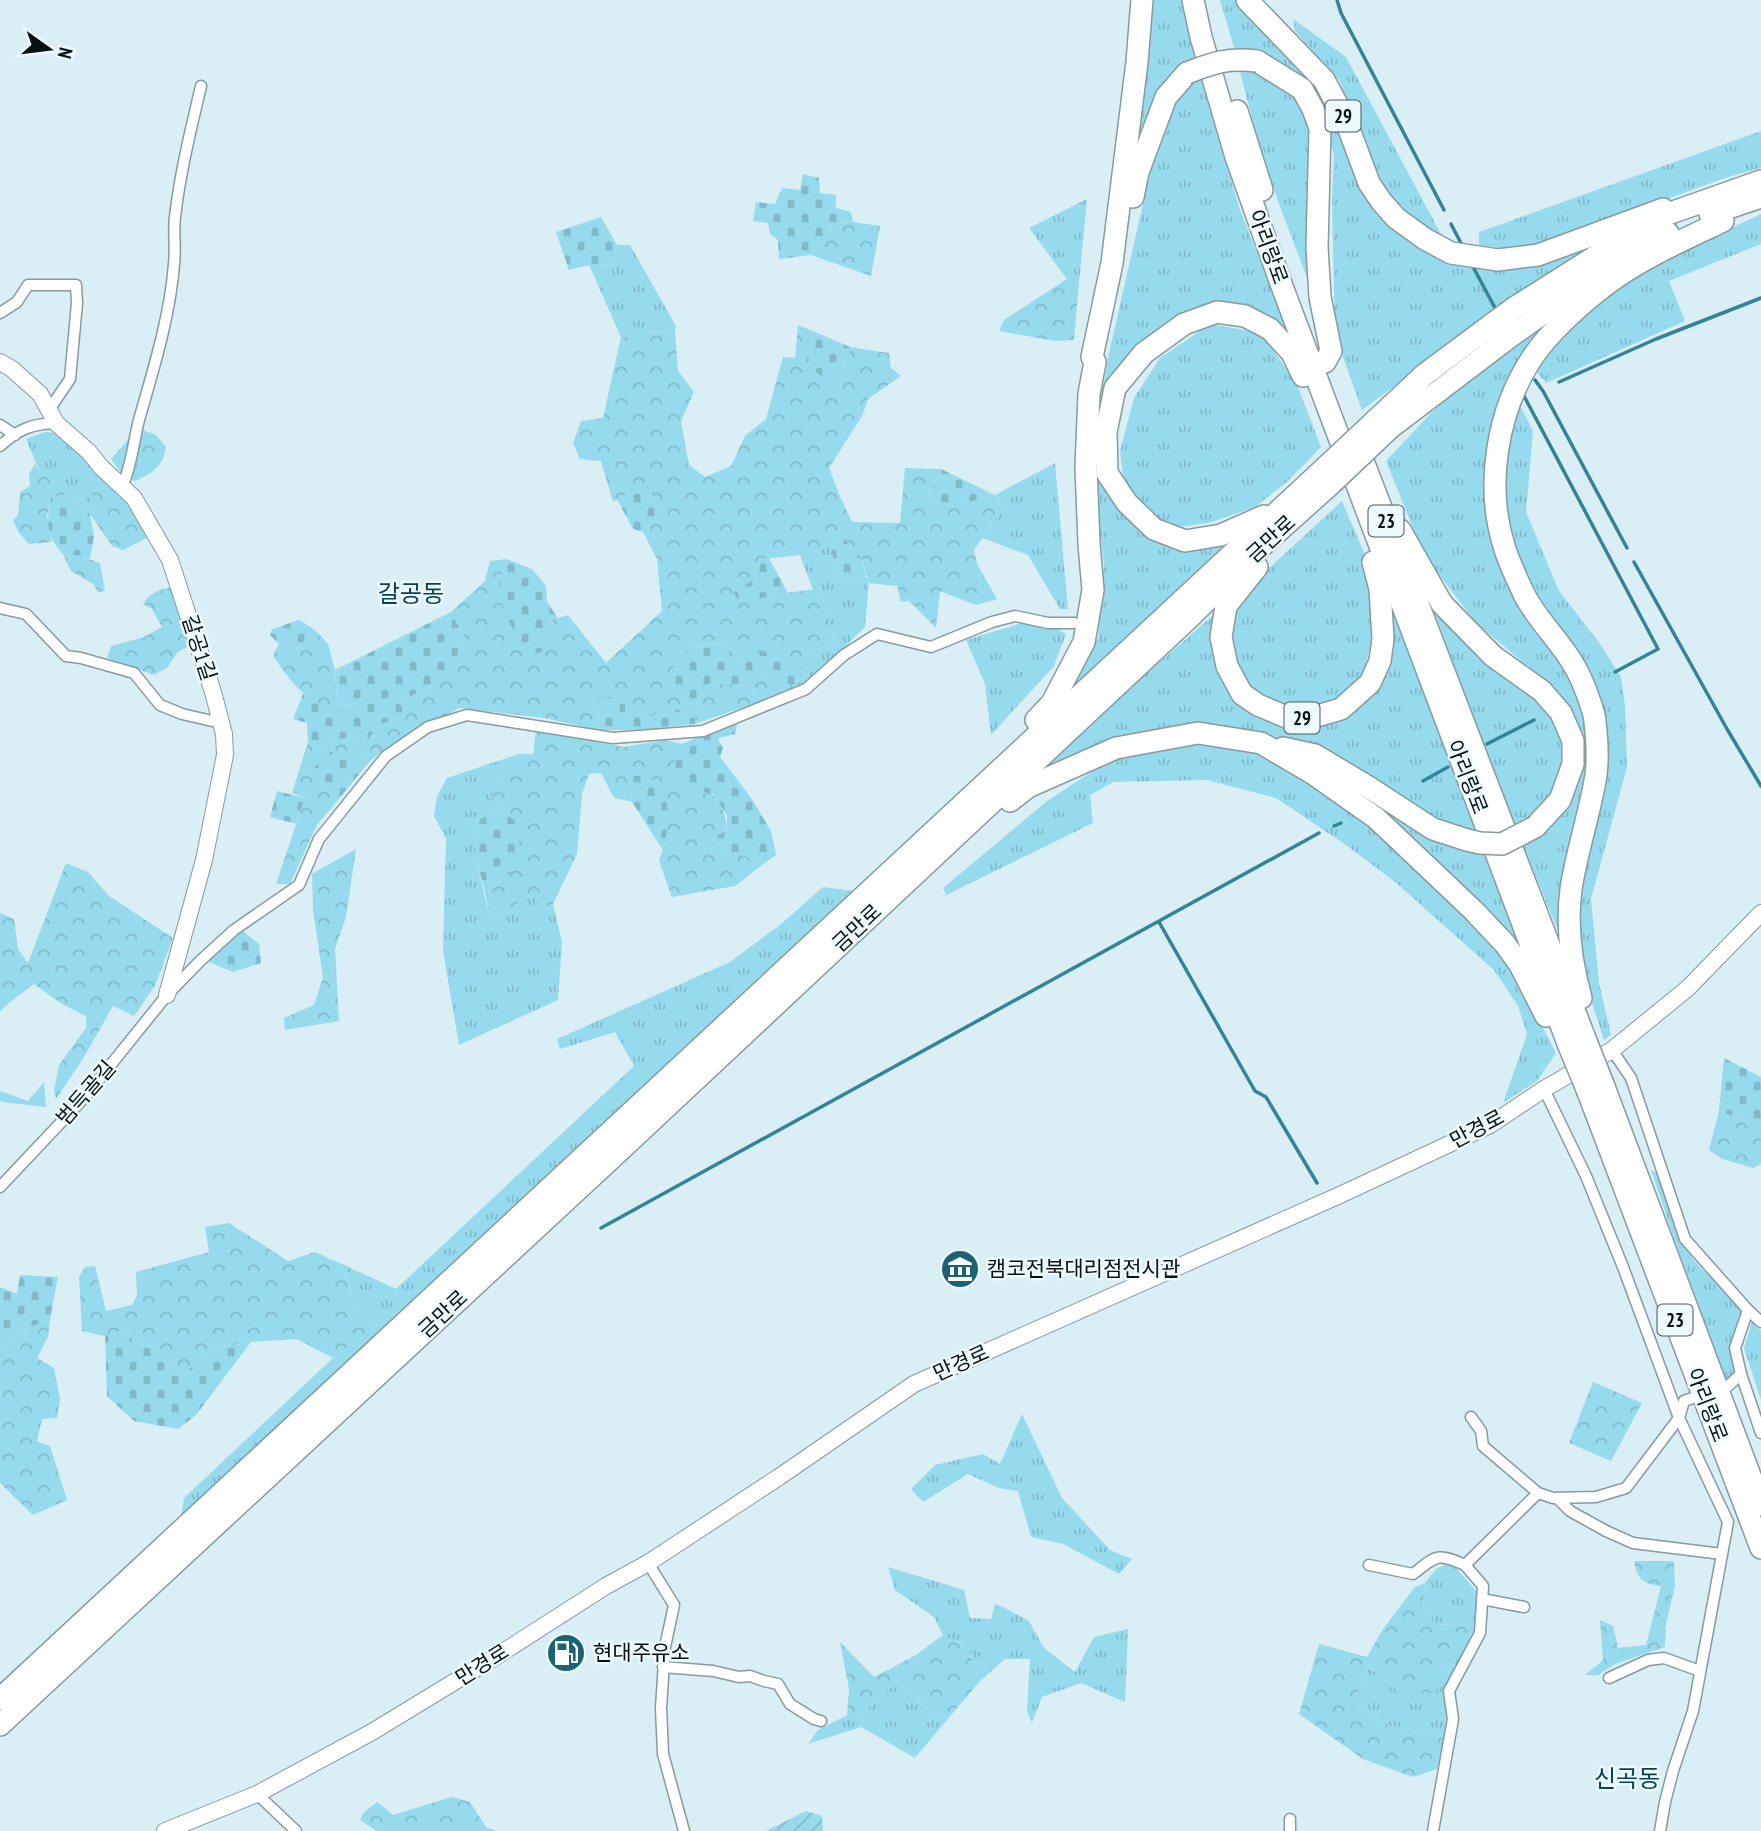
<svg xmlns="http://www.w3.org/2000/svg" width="1761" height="1831" font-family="'PT Sans Narrow','Noto Sans KR',sans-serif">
  <defs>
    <pattern id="grass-tufts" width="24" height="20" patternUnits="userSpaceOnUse" patternTransform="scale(1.75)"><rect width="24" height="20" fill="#96daed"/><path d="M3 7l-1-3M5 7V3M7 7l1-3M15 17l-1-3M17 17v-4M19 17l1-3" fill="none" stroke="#80baca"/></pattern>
    <pattern id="forest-crowns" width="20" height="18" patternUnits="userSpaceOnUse" patternTransform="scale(1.75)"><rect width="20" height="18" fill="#96daed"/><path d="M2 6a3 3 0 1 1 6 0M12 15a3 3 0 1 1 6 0" fill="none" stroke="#80baca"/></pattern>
    <pattern id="cemetery-stones" width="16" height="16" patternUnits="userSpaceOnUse" patternTransform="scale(1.75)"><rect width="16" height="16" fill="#96daed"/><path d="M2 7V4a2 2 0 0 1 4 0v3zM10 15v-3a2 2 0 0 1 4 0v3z" fill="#80baca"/></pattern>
    <pattern id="garden-furrows" width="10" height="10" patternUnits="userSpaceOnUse" patternTransform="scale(1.75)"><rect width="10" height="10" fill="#96daed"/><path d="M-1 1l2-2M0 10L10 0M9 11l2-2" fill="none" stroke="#80baca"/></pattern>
  </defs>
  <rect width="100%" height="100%" fill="#d9eff5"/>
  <g fill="url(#grass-tufts)">
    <polygon points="1150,0 1183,0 1198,62 1135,170"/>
    <polygon points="1220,0 1236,0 1242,8 1316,77 1375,206 1439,259 1513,269 1591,248 1503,306 1362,410 1335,335 1332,201 1334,155 1317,97 1235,51"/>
    <polygon points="1293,19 1346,57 1443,238 1429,232 1392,202 1370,161 1339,80 1295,31"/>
    <polygon points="1239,68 1269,77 1300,99 1313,130 1314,296 1279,204 1257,137"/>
    <polygon points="1201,79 1239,207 1290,336 1241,308 1126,363 1100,453 1145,531 1247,531 1071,692 1098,638 1104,565 1097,507 1096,429 1109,353 1157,143 1175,103 1191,83"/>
    <polygon points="1761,131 1761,168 1728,177 1678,195 1552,242 1519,251 1479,245 1479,232"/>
    <polygon points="1087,199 1079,283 1067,279 1029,228"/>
    <polygon points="1761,214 1761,244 1669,281 1685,321 1546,383 1535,370 1585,311 1667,258"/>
    <polygon points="617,245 630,245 676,326 675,331 643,333 621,337 589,265 612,266"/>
    <polygon points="1570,302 1502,390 1485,484 1499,563 1561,664 1585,711 1590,758 1561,938 1523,846 1537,839 1567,804 1578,772 1547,682 1475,622 1423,553 1386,461 1433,411 1479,372"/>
    <polygon points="1210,324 1262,333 1298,387 1321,447 1287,482 1255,507 1212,522 1181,527 1151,516 1124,484 1120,451 1134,398 1160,358"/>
    <polygon points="1518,401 1533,431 1526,512 1559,591 1598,641 1621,677 1625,705 1627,767 1591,899 1599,983 1611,1035 1604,1040 1587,987 1577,921 1587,849 1603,779 1557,628 1522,571 1506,511 1505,445"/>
    <polygon points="45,432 59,433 111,482 93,492 90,514 62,495 68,493 39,470 26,439"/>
    <polygon points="1055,463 1068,609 1060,609 1028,555 982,538 1002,509 995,495"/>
    <polygon points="1342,501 1366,557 1376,624 1360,686 1317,709 1271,705 1240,678 1228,647 1231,619 1255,581"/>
    <polygon points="830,545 839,582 866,576 869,583 865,627 810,680 800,652 837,645 819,590 813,590 800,555 817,551"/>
    <polygon points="1424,584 1476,650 1542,706 1562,732 1562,773 1548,805 1514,828"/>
    <polygon points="1234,597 1210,630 1220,667 1284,721 1356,708 1392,599 1478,830 1446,823 1383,785 1215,728 1137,732 1054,765 1044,763"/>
    <polygon points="1022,623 1059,630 1066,634 1054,666 991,735 985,684 966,640"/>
    <polygon points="1197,742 1258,751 1321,786 1403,856 1509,963 1556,1053 1537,1081 1503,1103 1527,1034 1518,1006 1494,970 1394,881 1343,843 1276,798 1207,780 1113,782 1090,795 1093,823 946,895 943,888 1047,801 1121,753"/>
    <polygon points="519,754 491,797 503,809 473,822 477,863 490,919 535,893 540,908 553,904 562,942 558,1000 459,1045 443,951 446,839 434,816 437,796 447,778"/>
    <polygon points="1327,763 1487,853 1531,966 1350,790"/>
    <polygon points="823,887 854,891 181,1518 184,1498 333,1358 377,1325 355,1306 344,1265 396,1289 634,1066 615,1032 560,1049 557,1039 730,962 780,925"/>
    <polygon points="1651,1170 1658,1173 1686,1247 1695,1262 1743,1310 1731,1339 1735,1373 1727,1381 1676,1244"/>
    <polygon points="1752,1322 1761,1331 1761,1400 1744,1348"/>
    <polygon points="1022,1414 1062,1498 1110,1550 1132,1559 1119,1574 1063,1544 1031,1537 1018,1491 999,1488 968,1474 923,1502 911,1489 935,1465 983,1454 1000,1464"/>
    <polygon points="1451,1562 1478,1593 1476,1626 1435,1624 1423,1606 1425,1583 1436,1569"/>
    <polygon points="888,1567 964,1590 970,1618 991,1619 995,1604 1003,1607 1029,1621 1044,1648 1075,1672 1094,1637 1128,1629 1125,1702 1081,1683 1042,1697 1032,1723 1027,1711 1030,1659 1005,1659 980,1681 972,1656 959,1643 943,1635 934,1617 895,1590"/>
    <polygon points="1458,1664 1447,1687 1445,1738 1390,1726 1354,1703 1369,1667 1399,1692 1432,1667"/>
    <polygon points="897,1682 931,1711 946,1721 915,1758 861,1727 808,1744 818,1730 847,1715 858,1718"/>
  </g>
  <g fill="url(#forest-crowns)">
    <polygon points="853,222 880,226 871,276 811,255 825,237 832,223"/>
    <polygon points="1067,279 1079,283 1074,340 1055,341 999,331 1004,320"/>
    <polygon points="798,325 815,332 805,365 843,370 850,347 889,353 891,368 901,376 868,399 862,416 829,468 839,494 852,522 900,523 905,468 941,469 928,499 951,507 995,495 1002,509 974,550 977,564 997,599 976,605 940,591 936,628 909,601 901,602 897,586 869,583 861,558 844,539 811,554 761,559 770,597 783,593 819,589 837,645 801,652 810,680 797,688 695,724 698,701 710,683 735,684 755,689 755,671 771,675 796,688 743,661 729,659 728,642 693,647 664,678 686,694 688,714 670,706 649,718 625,713 625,696 599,699 598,730 544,718 459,708 380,753 369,762 356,755 309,772 338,800 317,825 290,884 276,884 305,798 292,793 308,742 320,745 348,737 368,740 378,725 407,716 399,702 433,686 458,652 464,637 451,612 485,581 490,561 506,559 500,583 527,657 546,622 568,615 606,663 662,611 657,559 643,532 660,513 647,484 613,502 601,461 580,459 573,443 581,421 603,418 621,337 643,333 675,331 678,371 694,392 681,421 689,465 705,477 731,466 745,436 766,419 783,357 795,358"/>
    <path d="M143 430 156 435 166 447C162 468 154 471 136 481L125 478 111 459 135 432Z"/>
    <polygon points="35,464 39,470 64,475 68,494 51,498 47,516 52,542 29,544 19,533 13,520 18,516 20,492 30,486 29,474"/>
    <polygon points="111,482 130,502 153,535 123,550 112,546 90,514 93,492"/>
    <polygon points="63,554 81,556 100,563 105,591 98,592 93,584 71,571"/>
    <path d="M175 587 190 645 177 653 167 668 154 675 107 658 111 646 144 637 162 627 152 609 143 604C151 591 161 589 175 587Z"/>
    <path d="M315 630 328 644 335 670 337 701 352 707 351 714C344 712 336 711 329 709 304 700 288 678 273 656L279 644 296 649Z"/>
    <path d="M536 731 624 747 666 740 682 744 674 766C699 784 726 796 727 830L712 838 728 851 766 862 735 886 672 897 659 861 665 842 630 777 632 802 614 798 601 773 589 774 582 794 577 854 553 904 540 908 534 894 490 919 485 892 511 873 510 817 491 797 519 754H533Z"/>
    <polygon points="356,849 346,917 335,949 339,1021 285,1030 284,1018 314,1005 323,977 313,910 312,874"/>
    <polygon points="66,863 88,872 109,896 173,938 155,986 134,1016 113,1006 84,1057 56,1099 54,1090 59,1065 86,1028 86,1016 62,1004 34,984 4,1007 0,1012 0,913 14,919 18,949 28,963"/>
    <polygon points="44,1082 46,1107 9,1103 0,1101 0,1091 28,1101"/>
    <polygon points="1719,1111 1761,1127 1761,1164 1753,1168 1722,1159 1709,1150"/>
    <polygon points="229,1223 288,1261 315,1252 344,1265 355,1306 377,1325 333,1358 297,1339 251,1342 215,1348 181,1376 163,1362 157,1347 133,1343 127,1329 105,1336 82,1331 79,1277 85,1267 95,1266 106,1311 132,1305 137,1295 136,1272 209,1252 205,1227"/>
    <polygon points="50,1319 48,1337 37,1358 54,1368 60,1399 57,1418 42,1419 37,1441 50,1446 67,1500 33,1515 0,1483 0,1351 23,1330"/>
    <polygon points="1593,1382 1642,1403 1611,1461 1569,1443"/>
    <path d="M1634 1561H1674L1675 1586 1666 1624 1665 1647 1615 1664 1598 1675H1585L1603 1660 1600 1620 1613 1626 1618 1648 1646 1645 1661 1586C1643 1583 1638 1581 1634 1561Z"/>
    <polygon points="1425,1583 1423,1606 1435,1624 1476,1626 1458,1664 1432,1667 1440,1684 1435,1693 1399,1692 1369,1667 1354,1703 1390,1726 1445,1738 1437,1769 1413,1777 1363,1759 1299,1714 1319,1644 1367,1657 1383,1629 1414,1588"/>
    <path d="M943 1635C970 1647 972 1654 980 1681L946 1721 931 1711 897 1682 858 1718 847 1715 849 1689 840 1642 874 1677 916 1655Z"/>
    <polygon points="452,1797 470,1802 486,1827 497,1831 377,1831 360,1820 364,1812 377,1802 393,1815"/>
  </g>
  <g fill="url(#cemetery-stones)">
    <polygon points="803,174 819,178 820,193 836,195 836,208 851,212 853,222 832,223 825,237 811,255 779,259 778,240 770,234 768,223 753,221 756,202 775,204 782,188 800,190"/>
    <polygon points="601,217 617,245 612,266 589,265 569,270 556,232"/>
    <polygon points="815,332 850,347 843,370 822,376 805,365"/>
    <polygon points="941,469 995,495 951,507 928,499"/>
    <polygon points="647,484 660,513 643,532 633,529 617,499"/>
    <path d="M62 495 90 514 94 536 90 559 81 556 63 554C46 536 46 521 51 498Z"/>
    <polygon points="844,539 861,558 866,576 839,582 830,545"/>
    <polygon points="769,558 788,593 770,597 739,601 732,591 756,579 761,559"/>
    <path d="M506 559 532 569 546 586 547 602 558 618 546 623V650L527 657C517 635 496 605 500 580 502 573 504 566 506 559Z"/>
    <polygon points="451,612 464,637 457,655 453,676 399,702 407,716 378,725 368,740 348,737 320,745 308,742 307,723 293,719 303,694 328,709 351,713 351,706 337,701 335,670"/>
    <polygon points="299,620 315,630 296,649 279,644 270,635 272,629"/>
    <polygon points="729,642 729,658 742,661 749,651 774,654 798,679 797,688 771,675 756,671 755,689 735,684 710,683 698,701 695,724 638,730 598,730 599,699 625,695 625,713 649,718 670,706 687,714 686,694 663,678 693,647"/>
    <polygon points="738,720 735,734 718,738 723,748 720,757 752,799 771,831 776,855 766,862 728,851 712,838 727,830 727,816 713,794 685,787 674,766 682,744"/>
    <polygon points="331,752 356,755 369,762 338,800 309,772"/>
    <polygon points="648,774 666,798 669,821 663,850 632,802 630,777"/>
    <polygon points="277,791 305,798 296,824 270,817"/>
    <polygon points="503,809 510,817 523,826 511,873 485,892 477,863 473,822"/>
    <polygon points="243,931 259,944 261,963 233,972 207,961"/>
    <polygon points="1724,1058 1761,1077 1761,1127 1719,1111"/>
    <polygon points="20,1275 58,1277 50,1319 23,1330 0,1351 0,1287 17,1294"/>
    <polygon points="127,1329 133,1343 157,1347 163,1362 181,1376 215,1348 251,1342 196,1415 178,1429 134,1421 107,1396 105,1336"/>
  </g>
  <polygon fill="url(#garden-furrows)" points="806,1811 822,1816 823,1831 766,1831"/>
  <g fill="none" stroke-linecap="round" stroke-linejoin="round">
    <g stroke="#348397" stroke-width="3.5">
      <polyline points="1337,0 1341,13 1444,210"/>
      <polyline points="1451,224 1463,247"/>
      <polyline points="1471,263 1495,308"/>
      <polyline points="1535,380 1543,391 1627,548"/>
      <polyline points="1559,382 1656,339 1761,298"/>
      <polyline points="1524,396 1658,649 1615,672"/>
      <polyline points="1634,562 1727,729 1761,786"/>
      <polyline points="1487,744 1534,720"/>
      <polyline points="1423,781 1448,767"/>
      <polyline points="1334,826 1341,823"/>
      <polyline points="1159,922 1255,1091 1266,1097 1317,1183"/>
      <polyline points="601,1228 1319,833"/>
    </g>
    <defs>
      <g id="street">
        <polyline points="0,313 17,302 28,285 76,285 77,303 70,379 49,410"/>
        <polyline points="0,425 15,435"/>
        <path d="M0 446C19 429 31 424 56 423"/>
        <path d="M122 487C132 465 133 443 139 420 153 370 170 317 174 264 176 249 173 232 175 217 180 173 191 129 201 86"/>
        <polyline points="0,608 26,614 66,656 81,658 134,673 160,705 182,714 221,723"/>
        <polyline points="1612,1050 1631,1078 1685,1239 1748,1310 1761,1322"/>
        <polyline points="1544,1089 1586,1176 1623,1267 1679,1418 1728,1522 1693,1711 1673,1771 1665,1802 1660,1831"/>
        <polyline points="0,1187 84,1098 167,995 200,961 234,930 299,885 319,839 386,756 428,727 467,715 613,738 703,731 806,689 844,655 877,634 931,647 992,622 1015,616 1048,623 1074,623"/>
        <polyline points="1741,1374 1761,1433"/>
        <polyline points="1728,1386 1741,1374 1735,1348 1748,1310"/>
        <polyline points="1471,1417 1481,1431 1483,1446 1538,1493 1553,1498 1596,1497 1626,1488 1679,1418 1684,1401 1693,1398"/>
        <polyline points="1557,1498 1570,1511 1606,1531 1633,1543 1722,1554"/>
        <polyline points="648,1563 674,1605 665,1647 661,1708 663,1754 684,1831"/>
        <path d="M1369 1565 1413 1574C1436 1556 1437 1552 1465 1565"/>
        <polyline points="1482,1599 1524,1607"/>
        <polyline points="663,1667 713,1671 739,1677 750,1676 764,1681 778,1684 790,1704 814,1719 821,1721"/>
        <polyline points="1609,1678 1648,1660 1664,1658 1700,1671"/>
        <polyline points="257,1794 296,1831"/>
        <polyline points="1290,1819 1290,1831"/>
        <polyline points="1433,1831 1453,1719 1449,1691 1480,1633 1483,1586 1465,1565 1538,1493"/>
      </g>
      <g id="secondary">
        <polyline points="0,362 12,369 40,394 56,423 89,452 101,467 134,498 170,560 213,692 224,734 225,755 204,860 167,995"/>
        <polyline points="165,1831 257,1794 372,1732 500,1654 606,1586 648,1563 779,1477 914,1384 1340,1195 1490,1125 1544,1089 1612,1050 1688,988 1761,913"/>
      </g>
      <g id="highway">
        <polyline points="1193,0 1201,37 1236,157 1283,289 1569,1046"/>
        <polyline points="1247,0 1324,80 1346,121 1369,183 1381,201 1396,218 1425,239 1451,253 1498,260 1538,255 1663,209 1662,216"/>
        <polyline points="1257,61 1302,89 1313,109 1320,128 1317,247 1320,297 1331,351 1325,362"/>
        <polyline points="1237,111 1262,190"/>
        <polyline points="1133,197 1138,172 1166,97 1187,73"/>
        <polyline points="1710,214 1761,197"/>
        <polyline points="1376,420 1424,375 1514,308 1639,229 1662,216 1761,181"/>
        <polyline points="1390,428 1511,336 1636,247 1668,233"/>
        <polyline points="1355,440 1584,1036"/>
        <polyline points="1264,516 1221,535 1185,541 1154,529 1127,503 1107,473 1106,432 1115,388 1144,353 1184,324 1217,312 1245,316 1270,329 1292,353 1303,376"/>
        <polyline points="1400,530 1442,604 1493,656 1542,691 1561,713 1573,741 1573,764 1560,800 1535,827"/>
        <polyline points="1257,567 1226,606 1221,637 1227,666 1242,694 1258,705 1289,718 1310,718 1341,709 1370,683 1380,661 1383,639 1380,589 1373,562"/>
        <polyline points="1036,720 1052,703 1084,642 1093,590 1089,544 1086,467 1089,394 1095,362 1092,357 1112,263 1137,62 1142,0"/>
        <polyline points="1283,748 1315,755 1370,788 1433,829 1467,840"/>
        <polyline points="1010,801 1028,787 1116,748 1198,733 1261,743 1312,773 1376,818 1474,911 1505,944 1520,965 1546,1016"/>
        <path d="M1581 998C1571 962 1566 926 1571 889 1577 850 1590 813 1596 775 1598 759 1597 739 1595 722 1595 715 1592 709 1590 702 1585 687 1579 672 1570 659 1556 637 1536 618 1524 594 1517 579 1509 563 1504 546 1485 485 1497 411 1532 358 1549 332 1582 303 1607 284 1642 258 1683 240 1723 221L1721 209"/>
        <polyline points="1603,1084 1761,1505"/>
        <polyline points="1588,1092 1761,1548"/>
        <polyline points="0,1699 1328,465"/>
        <polyline points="0,1725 615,1155 1191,616 1265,543 1332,483"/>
      </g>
    </defs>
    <use href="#street" stroke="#869a9f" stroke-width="13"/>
    <use href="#secondary" stroke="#869a9f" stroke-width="18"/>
    <use href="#highway" stroke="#869a9f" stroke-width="24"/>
    <use href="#street" stroke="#fff" stroke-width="10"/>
    <use href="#secondary" stroke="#fff" stroke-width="16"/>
    <use href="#highway" stroke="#fff" stroke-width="21"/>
    <defs>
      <g id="highway-bridge">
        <path d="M1187 73C1215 62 1227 58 1257 61"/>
        <polyline points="1328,465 1376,420"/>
        <polyline points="1332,483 1390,428"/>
        <polyline points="1467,840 1480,843 1502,844 1535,827"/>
        <polyline points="1584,1036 1603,1084"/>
        <polyline points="1569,1046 1588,1092"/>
      </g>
    </defs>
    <use href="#highway-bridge" stroke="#869a9f" stroke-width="24" stroke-linecap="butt"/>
    <use href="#highway-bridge" stroke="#fff" stroke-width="21"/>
  </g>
  <defs>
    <symbol id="museum-disc" viewBox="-11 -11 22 22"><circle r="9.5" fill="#1c6273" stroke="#edfafe"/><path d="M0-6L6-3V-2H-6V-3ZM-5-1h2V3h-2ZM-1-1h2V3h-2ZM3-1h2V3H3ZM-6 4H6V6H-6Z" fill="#fff"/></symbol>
    <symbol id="fuel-disc" viewBox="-11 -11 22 22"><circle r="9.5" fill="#1c6273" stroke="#edfafe"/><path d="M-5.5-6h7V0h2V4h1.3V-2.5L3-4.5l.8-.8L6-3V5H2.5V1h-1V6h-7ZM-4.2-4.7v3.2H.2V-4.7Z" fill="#fff"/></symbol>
  </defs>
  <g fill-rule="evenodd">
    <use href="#museum-disc" x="938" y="1247" width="44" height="44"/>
    <use href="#fuel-disc" x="544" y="1631" width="44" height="44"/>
  </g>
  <g text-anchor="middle" stroke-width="5" stroke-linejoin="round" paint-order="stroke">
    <g fill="#edfafe" stroke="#4d575a" stroke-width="2">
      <rect x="1325.5" y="100.5" width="35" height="31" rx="5"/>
      <rect x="1368.5" y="505.5" width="35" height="31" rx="5"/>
      <rect x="1284.5" y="702.5" width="35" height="31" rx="5"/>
      <rect x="1657.5" y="1304.5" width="35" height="31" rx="5"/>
    </g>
    <g font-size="19" font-weight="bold" fill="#091113">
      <text x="1343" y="123">29</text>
      <text x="1386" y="528">23</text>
      <text x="1302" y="725">29</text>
      <text x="1675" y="1327">23</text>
    </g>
    <g font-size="21" fill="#091113" stroke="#edfafe">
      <text transform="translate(1268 247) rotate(70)" y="7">아리랑로</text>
      <text transform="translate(1271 539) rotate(-43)" y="7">금만로</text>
      <text transform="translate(199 648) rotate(72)" y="7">갈공1길</text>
      <text transform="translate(1467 777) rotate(69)" y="7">아리랑로</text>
      <text transform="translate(857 928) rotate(-43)" y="7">금만로</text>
      <text transform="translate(86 1093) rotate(-49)" y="7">범득골길</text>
      <text transform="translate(1477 1129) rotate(-28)" y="7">만경로</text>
      <text transform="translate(443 1314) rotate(-43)" y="7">금만로</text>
      <text transform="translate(961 1363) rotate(-24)" y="7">만경로</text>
      <text transform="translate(1707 1405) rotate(69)" y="7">아리랑로</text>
      <text transform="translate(482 1665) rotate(-32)" y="7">만경로</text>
    </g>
    <g font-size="21" fill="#091113" stroke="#edfafe" text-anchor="start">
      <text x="987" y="1276">캠코전북대리점전시관</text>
      <text x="593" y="1660">현대주유소</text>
    </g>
    <g font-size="24" fill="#06424f" stroke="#edfafe">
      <text x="411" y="602">갈공동</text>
      <text x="1627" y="1787">신곡동</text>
    </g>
  </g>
  <g transform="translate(49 49) rotate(104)" stroke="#edfafe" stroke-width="5" paint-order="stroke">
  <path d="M0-5L12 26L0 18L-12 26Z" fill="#091113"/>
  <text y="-10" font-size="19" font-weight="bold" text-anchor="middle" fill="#091113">N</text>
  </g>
</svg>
